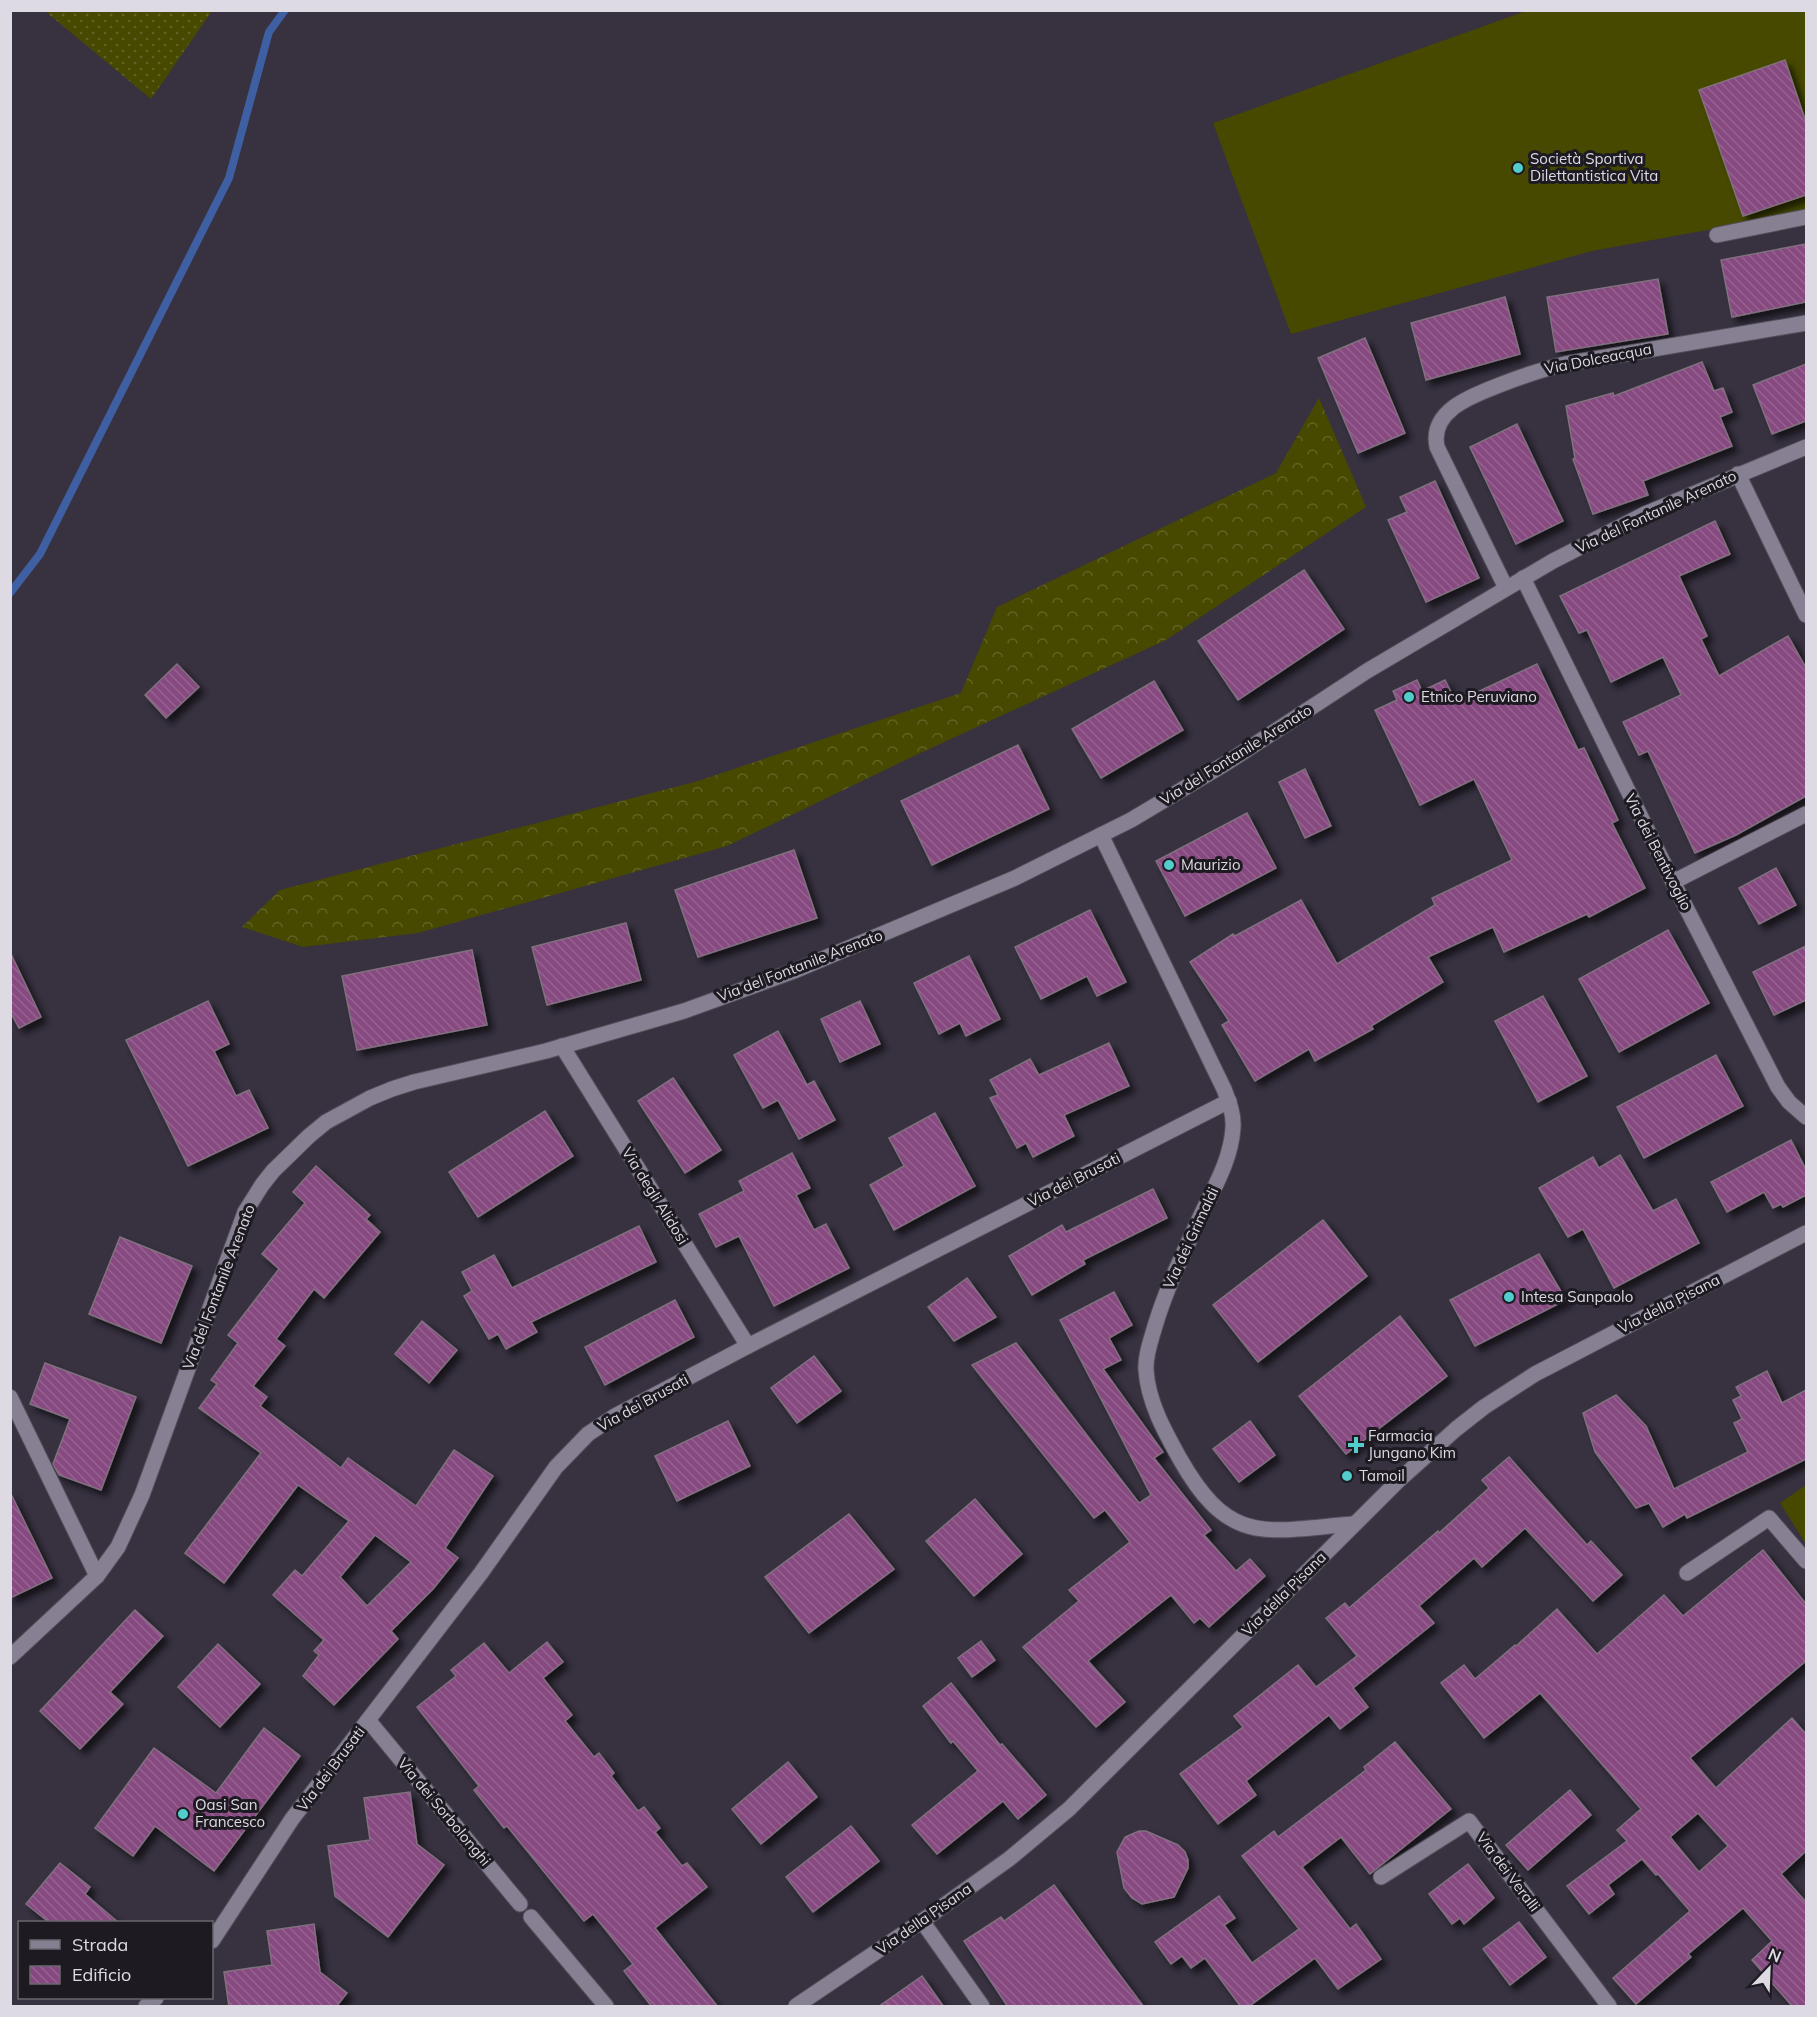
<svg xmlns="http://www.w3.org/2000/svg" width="1817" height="2017" font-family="Mulish,sans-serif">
  <defs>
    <pattern id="grass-dots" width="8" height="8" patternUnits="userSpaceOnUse" patternTransform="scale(1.5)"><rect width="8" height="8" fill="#474900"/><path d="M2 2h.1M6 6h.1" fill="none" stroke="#616325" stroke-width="1.8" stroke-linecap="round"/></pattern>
    <pattern id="forest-crowns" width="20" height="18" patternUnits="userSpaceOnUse" patternTransform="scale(1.5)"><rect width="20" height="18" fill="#474900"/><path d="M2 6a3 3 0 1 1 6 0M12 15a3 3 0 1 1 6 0" fill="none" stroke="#616325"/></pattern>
    <pattern id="building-back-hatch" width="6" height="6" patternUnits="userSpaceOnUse" patternTransform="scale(1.5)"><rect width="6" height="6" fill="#864880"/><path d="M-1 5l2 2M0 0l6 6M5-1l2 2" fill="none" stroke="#976292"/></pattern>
    <filter id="shadow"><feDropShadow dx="5.5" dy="5.5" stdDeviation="3" flood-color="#0009"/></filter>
  </defs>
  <rect width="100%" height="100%" fill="#373140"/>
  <polygon fill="url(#grass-dots)" points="45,11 212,11 151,99"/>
  <polygon fill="url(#forest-crowns)" points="1319,398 1366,507 1166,640 916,755 727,846 418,933 303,947 242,927 280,890 698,781 961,693 997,607 1276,473"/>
  <g fill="#474900">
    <polygon points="1526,11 1806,11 1806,212 1592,251 1291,334 1213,123"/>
    <polygon points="1806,1485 1806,1544 1780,1503"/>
  </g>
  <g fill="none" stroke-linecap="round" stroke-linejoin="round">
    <polyline stroke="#3e5fa1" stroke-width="8" points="10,593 40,554 229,178 269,32 285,10"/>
  </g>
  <g fill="url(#building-back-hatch)" stroke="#81717e" stroke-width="1.5" fill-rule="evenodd" filter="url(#shadow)">
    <polygon points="1785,60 1806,122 1806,195 1743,216 1699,90"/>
    <polygon points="1806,244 1806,302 1732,317 1721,260"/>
    <polygon points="1658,279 1668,334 1556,352 1547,297"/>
    <polygon points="1505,297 1520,354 1426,380 1411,323"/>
    <polygon points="1365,338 1405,433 1358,453 1318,358"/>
    <polygon points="1702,362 1714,391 1723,388 1732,412 1720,417 1732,446 1643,481 1648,495 1593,514 1573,459 1575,458 1566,406 1613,393 1614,396"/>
    <polygon points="1806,364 1806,421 1772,434 1753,385"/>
    <polygon points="1517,424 1563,521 1516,544 1470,447"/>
    <polygon points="1435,481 1479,578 1426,602 1388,520 1407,512 1400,497"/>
    <polygon points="1715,521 1730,554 1679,576 1707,636 1701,639 1719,676 1788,636 1806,668 1806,796 1736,835 1695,853 1648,751 1639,755 1623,722 1681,695 1663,657 1611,682 1587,630 1579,633 1560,596"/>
    <polygon points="1304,570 1344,629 1238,700 1198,641"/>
    <polygon points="177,664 199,687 166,718 145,695"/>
    <polygon points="1537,664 1578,750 1584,748 1618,820 1612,823 1645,888 1589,917 1587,914 1504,952 1493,927 1428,957 1443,982 1371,1026 1373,1029 1315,1061 1309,1049 1255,1081 1222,1025 1229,1021 1190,962 1233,934 1235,936 1301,900 1337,964 1435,905 1432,898 1512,860 1474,779 1420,805 1375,710 1397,700 1393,691 1417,680 1422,691 1445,680 1456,702"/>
    <polygon points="1154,681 1183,730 1101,778 1072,729"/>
    <polygon points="1018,745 1049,809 932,865 901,801"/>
    <polygon points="1305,769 1331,826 1305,838 1279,782"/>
    <polygon points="1247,813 1276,868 1185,916 1156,861"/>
    <polygon points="794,850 817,918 698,957 675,890"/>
    <polygon points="1776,868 1796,905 1759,924 1739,888"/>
    <polygon points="1090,910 1126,982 1097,996 1087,976 1041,999 1015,947"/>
    <polygon points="626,923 641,980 547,1005 532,947"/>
    <polygon points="1668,930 1709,1003 1619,1052 1579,979"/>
    <polygon points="1806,946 1806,1000 1774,1015 1753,972"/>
    <polygon points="472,950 487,1025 357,1050 342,976"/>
    <polygon points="10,952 41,1017 19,1028 10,1011"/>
    <polygon points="969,956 1000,1019 966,1036 960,1023 939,1034 914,983"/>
    <polygon points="1543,996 1587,1076 1538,1102 1495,1021"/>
    <polygon points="208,1001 229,1044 214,1051 236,1096 249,1090 268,1128 188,1166 126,1040"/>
    <polygon points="860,1001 880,1044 840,1062 821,1019"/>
    <polygon points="778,1031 807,1085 814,1081 835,1120 799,1139 778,1100 763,1108 734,1055"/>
    <polygon points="1109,1043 1129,1086 1064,1115 1074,1136 1033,1157 1026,1143 1017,1148 990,1098 998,1095 990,1080 1030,1059 1039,1075"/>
    <polygon points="1716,1055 1743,1106 1644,1158 1617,1107"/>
    <polygon points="673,1078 721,1150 685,1173 638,1101"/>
    <polygon points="545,1111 573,1156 478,1217 449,1172"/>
    <polygon points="935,1113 975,1186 894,1230 870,1185 904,1166 889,1138"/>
    <polygon points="1791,1140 1806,1170 1806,1195 1783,1207 1781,1204 1773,1208 1764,1192 1727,1212 1711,1182"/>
    <polygon points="792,1153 810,1188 796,1195 814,1230 826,1224 849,1268 774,1306 739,1236 716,1247 699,1214 744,1191 739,1181"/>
    <polygon points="1620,1155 1653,1211 1676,1199 1699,1243 1614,1288 1583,1229 1568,1237 1539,1188 1593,1157 1599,1168"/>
    <path d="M316 1166 370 1215 366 1219 380 1232 324 1298 314 1289 276 1339 285 1346 253 1386 267 1397 260 1406 341 1468 348 1458 416 1506 454 1450 493 1476 445 1548 458 1558 433 1589 391 1631 398 1639 334 1705 303 1676 319 1655 314 1651 324 1640 273 1595 295 1570 302 1576 349 1521 298 1485 224 1583 185 1553 261 1453 199 1408 217 1384 211 1380 238 1343 228 1335 279 1269 262 1254 305 1203 293 1192ZM375 1535 411 1562 367 1606 340 1577Z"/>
    <polygon points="1153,1189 1167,1218 1083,1260 1085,1264 1032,1295 1009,1256 1062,1225 1066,1232"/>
    <polygon points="1323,1220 1367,1276 1258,1362 1213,1305"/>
    <polygon points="639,1226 656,1262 531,1322 537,1332 506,1349 498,1334 489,1339 464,1296 472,1291 462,1272 494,1255 512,1288"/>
    <polygon points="120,1237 192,1266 161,1343 89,1314"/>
    <polygon points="1539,1254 1566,1300 1475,1346 1450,1300"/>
    <polygon points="967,1278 996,1317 954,1341 928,1307"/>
    <polygon points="1114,1292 1132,1325 1109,1338 1121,1360 1103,1369 1163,1452 1154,1458 1211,1530 1204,1535 1236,1571 1250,1559 1265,1576 1209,1627 1200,1618 1194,1623 1171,1595 1088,1661 1125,1702 1096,1727 1023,1647 1079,1601 1069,1590 1130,1542 1105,1510 1094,1518 972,1365 1016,1343 1139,1503 1151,1495 1060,1320"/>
    <polygon points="675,1300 694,1337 605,1385 585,1347"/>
    <polygon points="1400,1316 1447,1376 1346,1454 1299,1396"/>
    <polygon points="422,1321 457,1350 429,1383 395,1354"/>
    <polygon points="814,1356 841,1391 797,1423 771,1388"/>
    <polygon points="45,1363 136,1397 101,1490 59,1475 53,1464 70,1419 30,1404"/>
    <polygon points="1767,1371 1782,1403 1806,1390 1806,1459 1687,1518 1685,1514 1663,1527 1649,1503 1636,1508 1595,1452 1583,1413 1616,1395 1646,1426 1674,1489 1748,1452 1734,1423 1742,1419 1733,1400 1741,1396 1736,1387"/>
    <polygon points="728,1421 750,1466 677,1501 655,1456"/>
    <polygon points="1250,1421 1275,1455 1239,1482 1213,1449"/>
    <polygon points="1509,1457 1587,1545 1591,1541 1622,1575 1593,1601 1525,1528 1482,1567 1474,1558 1419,1606 1434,1623 1353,1688 1368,1707 1340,1729 1329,1715 1246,1781 1256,1795 1218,1824 1180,1774 1243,1727 1234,1716 1298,1665 1316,1687 1357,1656 1326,1618 1345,1603 1349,1608 1438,1531 1439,1533 1489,1488 1482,1480"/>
    <polygon points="10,1492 52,1578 10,1598"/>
    <polygon points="975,1499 1022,1554 974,1596 926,1541"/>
    <polygon points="849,1514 894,1569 809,1633 765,1577"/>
    <path d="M1763 1550 1806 1604V1661L1690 1758 1716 1788 1792 1718 1806 1734V1851L1781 1874 1806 1902V2007H1793L1752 1960 1772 1941 1743 1908 1688 1954 1691 1957 1636 2004 1613 1978 1690 1911 1658 1874 1656 1875 1642 1859 1608 1885 1614 1894 1589 1914 1567 1886 1627 1841 1617 1830 1641 1809 1540 1693 1484 1738 1441 1683 1464 1665 1475 1679 1515 1645 1516 1646 1557 1609 1597 1654 1664 1595 1683 1616ZM1698 1813 1728 1846 1699 1872 1670 1837Z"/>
    <polygon points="135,1610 163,1636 110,1692 123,1704 80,1749 40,1711"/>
    <polygon points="981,1641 995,1660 972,1677 958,1658"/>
    <polygon points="547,1642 563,1662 543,1678 572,1715 565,1721 594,1757 599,1753 614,1773 611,1776 638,1811 644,1807 660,1828 655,1832 682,1866 687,1863 707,1887 655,1928 718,2007 652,2007 624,1971 633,1964 593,1914 584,1921 507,1826 504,1828 474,1790 479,1786 417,1707 456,1676 451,1670 484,1643 509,1673"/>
    <polygon points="218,1644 260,1684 220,1727 178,1687"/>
    <polygon points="951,1683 1000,1745 1002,1744 1046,1795 1018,1819 1003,1801 937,1854 912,1825 978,1771 953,1741 951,1743 923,1706"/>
    <polygon points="264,1728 300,1756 214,1871 155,1826 133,1856 95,1828 154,1748 216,1793"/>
    <polygon points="1395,1742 1451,1809 1370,1874 1341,1837 1302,1867 1350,1929 1356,1924 1381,1959 1338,1989 1315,1958 1248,2007 1241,2007 1205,1958 1191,1968 1182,1956 1171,1964 1155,1942 1219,1896 1235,1918 1224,1925 1252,1963 1299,1929 1242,1856 1274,1831 1278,1837 1366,1770 1364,1767"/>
    <polygon points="788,1762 817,1797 761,1844 732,1809"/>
    <polygon points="1570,1790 1591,1815 1528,1870 1506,1845"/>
    <polygon points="410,1792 417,1844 444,1865 388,1937 335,1896 328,1846 370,1840 364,1798"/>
    <polygon points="851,1826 879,1861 813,1912 786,1877"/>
    <polygon points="1139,1831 1146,1831 1178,1845 1185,1852 1188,1860 1188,1868 1174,1897 1142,1904 1132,1898 1124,1888 1117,1852 1125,1837"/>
    <polygon points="60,1863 90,1887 85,1894 119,1923 50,1923 26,1904"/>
    <polygon points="1468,1864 1494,1898 1464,1924 1460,1918 1452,1924 1429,1894"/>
    <polygon points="1054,1885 1113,1966 1144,2007 1008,2007 964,1941 1001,1917 1004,1921"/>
    <polygon points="1519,1922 1546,1957 1510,1985 1483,1949"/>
    <polygon points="314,1924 320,1972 347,1993 336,2007 229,2007 224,1972 272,1965 267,1931"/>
    <polygon points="922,1976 944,2007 878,2007"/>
  </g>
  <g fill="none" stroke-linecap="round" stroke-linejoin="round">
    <defs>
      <g id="street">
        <polyline points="1717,235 1806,217"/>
        <polyline points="1738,474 1806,615"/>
        <polyline points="1523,578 1673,882 1778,1087 1789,1102 1806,1117"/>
        <path d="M1506 588 1437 447C1429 409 1475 395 1502 384 1523 376 1543 369 1565 364L1806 323"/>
        <path d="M1101 835 1224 1089C1229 1102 1234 1114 1233 1128 1231 1159 1215 1186 1202 1213 1185 1250 1167 1286 1155 1326 1151 1340 1145 1356 1146 1370 1148 1402 1165 1432 1180 1459 1230 1547 1265 1531 1353 1524"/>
        <polyline points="1673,882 1806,814"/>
        <polyline points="562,1046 748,1346"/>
        <polyline points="10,1397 97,1576"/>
        <polyline points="1687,1573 1769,1518 1806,1561"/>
        <polyline points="10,1657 97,1576 118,1547 142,1495 245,1212 262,1185 273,1171 309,1136 326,1122 370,1098 392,1089 414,1082 546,1051 684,1011 794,971 1015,878 1131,820 1228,762 1367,671 1553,561 1645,514 1806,447"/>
        <polyline points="368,1720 520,1904"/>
        <polyline points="1381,1877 1469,1821 1609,2006"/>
        <polyline points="531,1917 606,2006"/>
        <polyline points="922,1921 982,2006"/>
        <polyline points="212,1941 292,1819 481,1573 556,1467 588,1434 615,1416 748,1346 1229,1101"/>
        <polyline points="146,2006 156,1998"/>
      </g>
      <polyline id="secondary" points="796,2006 922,1921 1009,1859 1069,1809 1398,1481 1456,1429 1484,1407 1535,1374 1806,1233"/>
    </defs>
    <use href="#street" stroke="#544f5c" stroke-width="17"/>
    <use href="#secondary" stroke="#544f5c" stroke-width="17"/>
    <use href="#street" stroke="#878092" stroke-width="15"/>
    <use href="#secondary" stroke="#878092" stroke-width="15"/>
  </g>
  <g fill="#52cdcc" stroke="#1d1b21" stroke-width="2">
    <circle cx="1518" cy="168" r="6"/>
    <circle cx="1409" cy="697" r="6"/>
    <circle cx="1169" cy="865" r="6"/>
    <circle cx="1509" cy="1297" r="6"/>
    <path d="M1353 1436h6v6h6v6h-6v6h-6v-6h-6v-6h6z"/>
    <circle cx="1347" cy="1476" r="6"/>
    <circle cx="183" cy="1814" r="6"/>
  </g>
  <g text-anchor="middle" stroke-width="6" stroke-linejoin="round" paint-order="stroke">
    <g font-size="15" fill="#dedae4" stroke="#1d1b21" text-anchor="start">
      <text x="1530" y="164">Società Sportiva<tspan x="1530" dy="17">Dilettantistica Vita</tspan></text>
      <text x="1421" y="702">Etnico Peruviano</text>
      <text x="1181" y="870">Maurizio</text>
      <text x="1521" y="1302">Intesa Sanpaolo</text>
      <text x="1368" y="1441">Farmacia<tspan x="1368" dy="17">Jungano Kim</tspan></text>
      <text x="1359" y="1481">Tamoil</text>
      <text x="195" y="1810">Oasi San<tspan x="195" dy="17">Francesco</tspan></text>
    </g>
    <g font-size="15" fill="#dedae4" stroke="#1d1b21">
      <text transform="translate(1598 359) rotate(-11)" y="5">Via Dolceacqua</text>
      <text transform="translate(1656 512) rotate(-25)" y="5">Via del Fontanile Arenato</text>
      <text transform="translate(1236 755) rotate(-32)" y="5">Via del Fontanile Arenato</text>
      <text transform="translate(1658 852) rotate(63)" y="5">Via dei Bentivoglio</text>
      <text transform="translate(800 966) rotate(-21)" y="5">Via del Fontanile Arenato</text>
      <text transform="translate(1074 1180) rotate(-27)" y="5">Via dei Brusati</text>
      <text transform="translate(655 1196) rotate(58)" y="5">Via degli Alidosi</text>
      <text transform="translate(1191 1238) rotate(-65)" y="5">Via dei Grimaldi</text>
      <text transform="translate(219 1287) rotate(-69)" y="5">Via del Fontanile Arenato</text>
      <text transform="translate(1669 1304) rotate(-27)" y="5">Via della Pisana</text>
      <text transform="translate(643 1403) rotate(-29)" y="5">Via dei Brusati</text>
      <text transform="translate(1284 1594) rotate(-45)" y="5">Via della Pisana</text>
      <text transform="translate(331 1769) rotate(-53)" y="5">Via dei Brusati</text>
      <text transform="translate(444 1812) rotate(50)" y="5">Via dei Sorbolonghi</text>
      <text transform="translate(1508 1872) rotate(53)" y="5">Via dei Veralli</text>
      <text transform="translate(924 1919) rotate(-35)" y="5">Via della Pisana</text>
    </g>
  </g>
  <rect width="1817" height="2017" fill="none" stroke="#dedae4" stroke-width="24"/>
  <rect x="18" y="1921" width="195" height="78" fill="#1d1b21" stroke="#6a676f" stroke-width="1.5"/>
  <rect x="30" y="1940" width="30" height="9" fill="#878092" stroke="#6a676f" stroke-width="1.5"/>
  <text x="72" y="1951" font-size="18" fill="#dedae4">Strada</text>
  <rect x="30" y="1966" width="30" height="18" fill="url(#building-back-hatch)" stroke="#6a676f" stroke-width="1.5"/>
  <text x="72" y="1981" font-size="18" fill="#dedae4">Edificio</text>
  <g transform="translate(1769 1969) rotate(23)" stroke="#1d1b21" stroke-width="4.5" paint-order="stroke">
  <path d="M0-4.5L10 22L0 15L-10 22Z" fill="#dedae4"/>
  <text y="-9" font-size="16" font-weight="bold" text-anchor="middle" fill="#dedae4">N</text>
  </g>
</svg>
